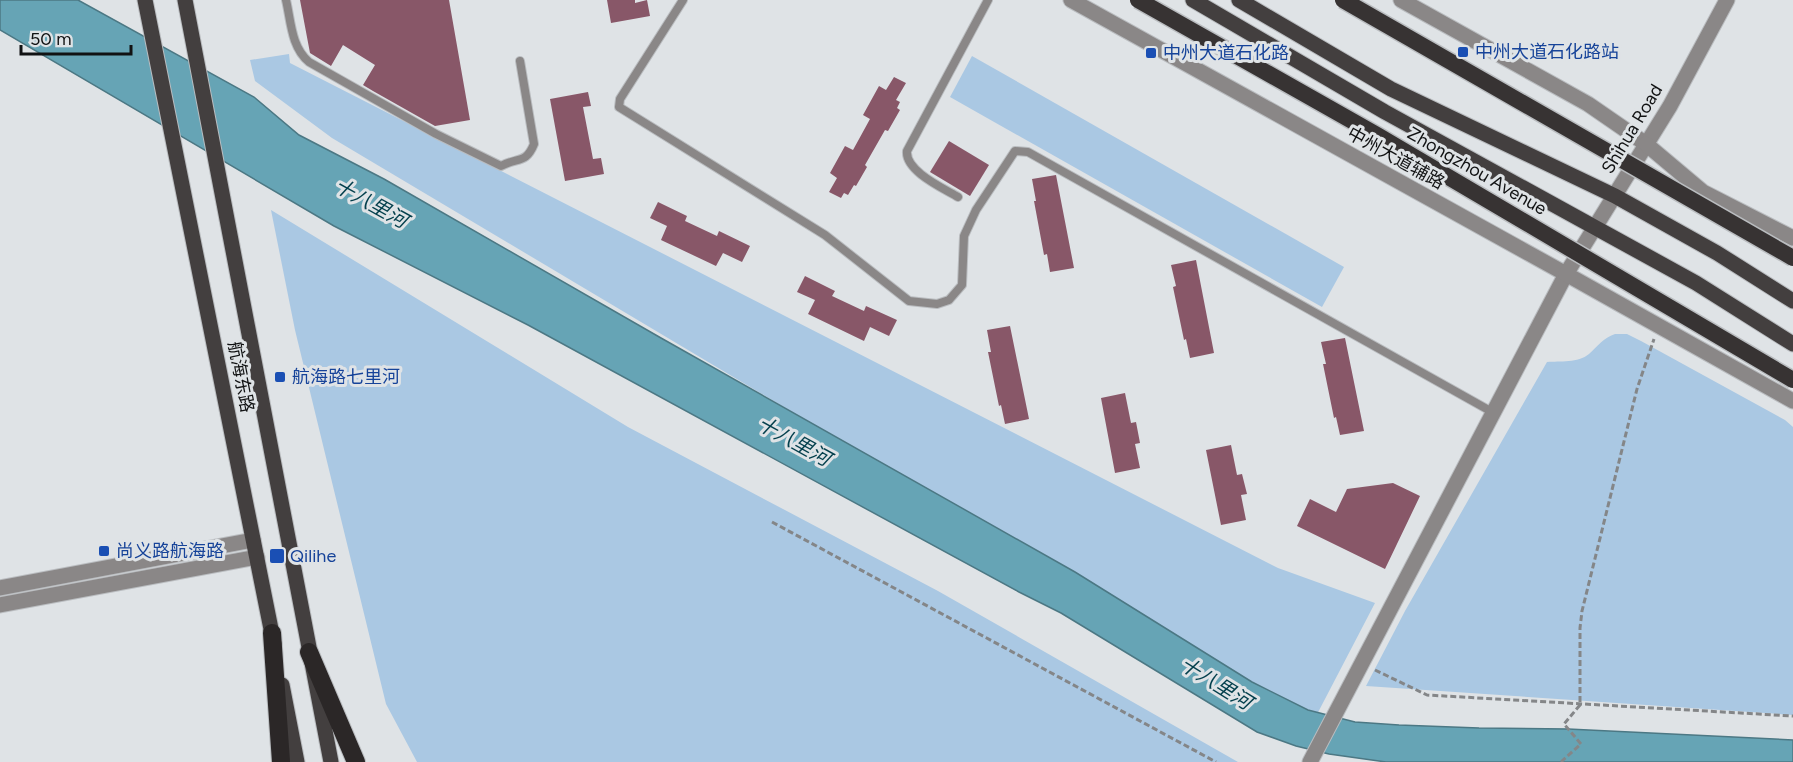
<svg xmlns="http://www.w3.org/2000/svg" width="1793" height="762" font-family="Figtree,'Noto Sans SC',sans-serif">
  <rect width="100%" height="100%" fill="#dfe3e6"/>
  <g fill="#aac8e3">
    <polygon points="289,54 290,63 1278,568 1375,603 1313,722 332,138 255,81 250,60"/>
    <polygon points="972,56 1344,267 1322,307 950,97"/>
    <polygon points="271,210 628,427 938,591 1238,762 417,762 386,704 295,330"/>
    <path d="M1615 334H1627L1641 341 1785 420 1793 427V715L1366 686 1405 611 1547 362C1560 361 1578 363 1589 354 1598 346 1603 338 1615 334Z"/>
  </g>
  <polygon fill="#66a4b5" stroke="#4c7884" stroke-width="1.5" points="0,0 78,0 254,97 299,135 384,179 661,338 1075,572 1252,682 1308,710 1355,722 1399,725 1479,728 1568,729 1793,740 1793,762 1386,762 1329,754 1296,746 1257,732 1061,613 1019,592 528,325 334,226 0,30"/>
  <g fill="#885768">
    <polygon points="300,0 449,0 470,120 435,126 373,91 363,85 375,65 343,45 331,66 310,53"/>
    <polygon points="607,0 635,0 635,3 647,0 650,16 611,23"/>
    <polygon points="894,77 906,83 896,100 900,102 897,108 900,110 888,131 885,130 865,165 867,167 856,186 854,185 848,195 844,193 841,198 829,192 837,178 830,173 845,146 853,150 870,119 863,115 879,86 886,90"/>
    <polygon points="588,92 591,106 583,107 593,159 601,158 604,174 565,181 550,99"/>
    <polygon points="949,141 989,165 970,196 930,172"/>
    <polygon points="1056,175 1074,268 1050,272 1047,254 1044,255 1034,201 1036,201 1032,179"/>
    <polygon points="658,202 687,216 685,221 717,236 719,231 750,246 742,262 723,253 716,266 661,240 667,226 650,218"/>
    <polygon points="1196,260 1214,353 1190,358 1186,339 1184,340 1173,287 1176,286 1171,265"/>
    <polygon points="805,276 835,291 832,296 864,311 866,306 897,320 889,336 870,327 864,341 808,314 815,300 797,292"/>
    <polygon points="1010,326 1029,419 1005,424 1001,405 999,406 988,352 991,352 987,330"/>
    <polygon points="1345,338 1364,431 1340,435 1336,417 1334,418 1323,364 1326,364 1321,342"/>
    <polygon points="1125,393 1131,423 1136,422 1140,443 1135,444 1140,468 1115,473 1101,398"/>
    <polygon points="1231,445 1237,475 1242,474 1247,494 1241,495 1246,520 1221,525 1206,450"/>
    <polygon points="1393,483 1420,496 1385,569 1297,526 1310,499 1336,512 1347,489"/>
  </g>
  <g fill="none" stroke-linecap="round" stroke-linejoin="round">
    <defs>
      <g id="service">
        <path d="M286 0C291 21 291 47 309 62L436 134 501 166C518 157 526 164 534 144L520 61"/>
        <polyline points="683,0 620,99 619,107 825,235 909,301 937,304 949,300 962,285 964,236 976,210 1015,151 1028,152 1494,413"/>
        <path d="M958 197C943 188 905 171 907 151L988 0"/>
      </g>
      <g id="minor">
        <polyline points="1071,0 1566,274 1310,762"/>
        <polyline points="1401,0 1588,104 1646,144"/>
      </g>
      <g id="tertiary">
        <polyline points="1727,0 1670,106 1566,274 1793,401"/>
        <polyline points="1646,144 1703,192 1793,238"/>
        <polyline points="0,588 253,540"/>
        <polyline points="0,605 257,557"/>
      </g>
      <g id="primary">
        <polyline points="145,0 274,644"/>
        <polyline points="185,0 331,762"/>
        <polyline points="1193,0 1385,112 1696,283 1793,344"/>
        <polyline points="1239,0 1391,89 1615,196 1717,253 1793,301"/>
        <polyline points="282,685 297,762"/>
      </g>
      <g id="motorway">
        <polyline points="272,633 281,762"/>
        <polyline points="309,652 356,762"/>
      </g>
    </defs>
    <use href="#service" stroke="#babdc0" stroke-width="10"/>
    <use href="#minor" stroke="#babdc0" stroke-width="17"/>
    <use href="#tertiary" stroke="#babdc0" stroke-width="17"/>
    <use href="#primary" stroke="#babdc0" stroke-width="17"/>
    <use href="#motorway" stroke="#babdc0" stroke-width="20"/>
    <g stroke="#848688" stroke-width="3" stroke-dasharray="6 3" stroke-linecap="butt">
      <polyline points="772,522 1216,762"/>
      <polyline points="1375,670 1427,695 1793,716"/>
      <polyline points="1563,762 1562,761 1581,744 1564,724 1580,705 1580,628 1582,611 1637,389 1654,339"/>
    </g>
    <use href="#service" stroke="#8a8787" stroke-width="8"/>
    <use href="#minor" stroke="#8a8787" stroke-width="15"/>
    <use href="#tertiary" stroke="#8a8787" stroke-width="15"/>
    <use href="#primary" stroke="#433f3f" stroke-width="15"/>
    <use href="#motorway" stroke="#2b2727" stroke-width="18"/>
    <defs>
      <g id="trunk-bridge">
        <polyline points="1138,0 1377,135 1793,380"/>
        <polyline points="1343,0 1793,258"/>
      </g>
    </defs>
    <use href="#trunk-bridge" stroke="#babdc0" stroke-width="19" stroke-linecap="butt"/>
    <use href="#trunk-bridge" stroke="#373333" stroke-width="16"/>
  </g>
  <g fill="#1a4fb4" stroke="#dfe3e6" stroke-width="2">
    <rect x="1457" y="46" width="12" height="12" rx="3"/>
    <rect x="1145" y="47" width="12" height="12" rx="3"/>
    <rect x="274" y="371" width="12" height="12" rx="3"/>
    <rect x="98" y="545" width="12" height="12" rx="3"/>
    <rect x="269" y="548" width="16" height="16" rx="3"/>
  </g>
  <g text-anchor="middle" stroke-width="6" stroke-linejoin="round" paint-order="stroke">
    <g font-size="18" fill="#164399" stroke="#dfe3e6" text-anchor="start">
      <text x="1475" y="58">中州大道石化路站</text>
      <text x="1163" y="59">中州大道石化路</text>
      <text x="292" y="383">航海路七里河</text>
      <text x="116" y="557">尚义路航海路</text>
      <text x="290" y="562">Qilihe</text>
    </g>
    <g font-size="18" fill="#111213" stroke="#dfe3e6">
      <text transform="translate(1632 129) rotate(-59)" y="6">Shihua Road</text>
      <text transform="translate(1396 158) rotate(29)" y="6">中州大道辅路</text>
      <text transform="translate(1477 171) rotate(30)" y="6">Zhongzhou Avenue</text>
      <text transform="translate(241 377) rotate(79)" y="6">航海东路</text>
    </g>
    <g font-size="20" font-style="italic" fill="#033f4c" stroke="#dfe3e6">
      <text transform="translate(371 203) rotate(29)" y="7">十八里河</text>
      <text transform="translate(794 441) rotate(29)" y="7">十八里河</text>
      <text transform="translate(1216 683) rotate(32)" y="7">十八里河</text>
    </g>
  </g>
  <path d="M21 45v9h110v-9" fill="none" stroke="#111213" stroke-width="3"/>
  <text x="30" y="45" font-size="18" fill="#111213" stroke="#dfe3e6" stroke-width="4.5" paint-order="stroke">50 m</text>
</svg>
